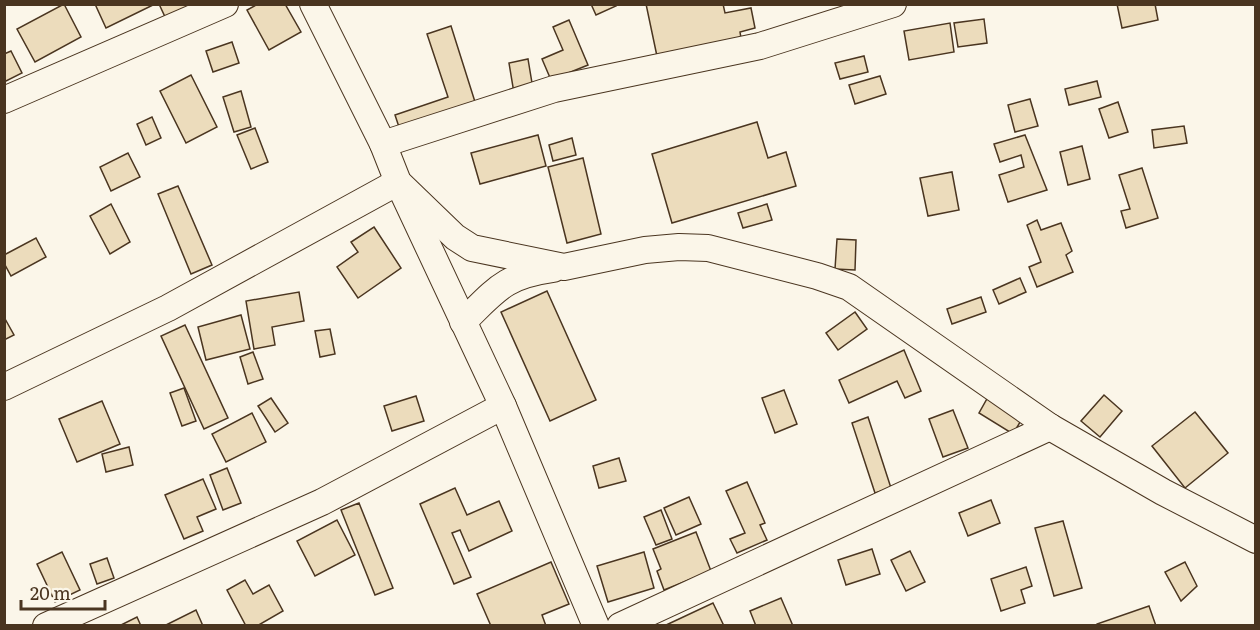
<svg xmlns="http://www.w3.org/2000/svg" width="1260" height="630" font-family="Literata,serif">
  <rect width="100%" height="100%" fill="#fbf6e9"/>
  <g fill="#ecdcbc" stroke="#4a3520" stroke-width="1.5">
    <polygon points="64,4 81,37 35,62 17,29"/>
    <polygon points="95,4 152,4 153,5 106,28"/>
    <polygon points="159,4 204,4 167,21"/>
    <polygon points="258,4 285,4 301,32 269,50 247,10"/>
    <polygon points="591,4 615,4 616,6 596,15"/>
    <polygon points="646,4 723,4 725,13 751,8 755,28 740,32 742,44 658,61"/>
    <polygon points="1117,4 1155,4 1158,20 1122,28"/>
    <polygon points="984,19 987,43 958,47 954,23"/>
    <polygon points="569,20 588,65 551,80 542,59 563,50 553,27"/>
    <polygon points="950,23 954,52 909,60 904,31"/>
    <polygon points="451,26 476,105 400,130 395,115 448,97 427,34"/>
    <polygon points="232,42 239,63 213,72 206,51"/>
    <polygon points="11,51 22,73 4,82 4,54"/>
    <polygon points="864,56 868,72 840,79 835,63"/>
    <polygon points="528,59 533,89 514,93 509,63"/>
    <polygon points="191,75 217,127 186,143 160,91"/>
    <polygon points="880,76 886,94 855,104 849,85"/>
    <polygon points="1097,81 1101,97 1069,105 1065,89"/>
    <polygon points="241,91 251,127 234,132 223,97"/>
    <polygon points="1030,99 1038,126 1015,132 1008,105"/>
    <polygon points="1118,102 1128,132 1109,138 1099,109"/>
    <polygon points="152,117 161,138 146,145 137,124"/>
    <polygon points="757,122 768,158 786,152 796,186 672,223 652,154"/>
    <polygon points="1184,126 1187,143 1154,148 1152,130"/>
    <polygon points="255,128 268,162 251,169 237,135"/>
    <polygon points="538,135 546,166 480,184 471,153"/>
    <polygon points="1025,135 1047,190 1008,202 999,175 1024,167 1021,155 1000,162 994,144"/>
    <polygon points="572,138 576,155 553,161 549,145"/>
    <polygon points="1082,146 1090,179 1068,185 1060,152"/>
    <polygon points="128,153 140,177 111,191 100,167"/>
    <polygon points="583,158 601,234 567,243 548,167"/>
    <polygon points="1142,168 1158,218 1126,228 1121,211 1130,209 1119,175"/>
    <polygon points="952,172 959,210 928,216 920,178"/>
    <polygon points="178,186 212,265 191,274 158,194"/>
    <polygon points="111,204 130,242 110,254 90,216"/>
    <polygon points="767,204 772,220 743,228 738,213"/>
    <polygon points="1037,220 1041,230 1061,223 1072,251 1066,255 1073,272 1037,287 1029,267 1041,262 1027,225"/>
    <polygon points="374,227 401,268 358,298 337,267 358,252 351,242"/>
    <polygon points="36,238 46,257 11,276 4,263 4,255"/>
    <polygon points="837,239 856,240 855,270 835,269"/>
    <polygon points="1020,278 1026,292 999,304 993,290"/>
    <polygon points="547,291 596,400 550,421 501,312"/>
    <polygon points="299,292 304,321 272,327 275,345 254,349 246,301"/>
    <polygon points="981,297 986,312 952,324 947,309"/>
    <polygon points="855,312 867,329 838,350 826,333"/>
    <polygon points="241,315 250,349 206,360 198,327"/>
    <polygon points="4,317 14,335 4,340"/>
    <polygon points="185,325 228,418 204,429 161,336"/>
    <polygon points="330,329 335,354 320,357 315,331"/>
    <polygon points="904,350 921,391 905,398 897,381 849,403 839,380"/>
    <polygon points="253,352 263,379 248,384 240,357"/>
    <polygon points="184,388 196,421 182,426 170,393"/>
    <polygon points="784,390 797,424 775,433 762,398"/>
    <polygon points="1104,395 1122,411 1100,437 1081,421"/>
    <polygon points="416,396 424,421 392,431 384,406"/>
    <polygon points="988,397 1023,417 1013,434 979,413"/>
    <polygon points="271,398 288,423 275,432 258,406"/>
    <polygon points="102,401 120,444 77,462 59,419"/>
    <polygon points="953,410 968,448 943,457 929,419"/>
    <polygon points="1195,412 1228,453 1185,488 1152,446"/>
    <polygon points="252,413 266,442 226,462 212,434"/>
    <polygon points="868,417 891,488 875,493 852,423"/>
    <polygon points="129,447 133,465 106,472 102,454"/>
    <polygon points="619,458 626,481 599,488 593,466"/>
    <polygon points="227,468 241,503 223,510 210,475"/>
    <polygon points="203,479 216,509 197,517 203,531 184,539 165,495"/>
    <polygon points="747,482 765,523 760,525 767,540 737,553 730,539 745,533 726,491"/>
    <polygon points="455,488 467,515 499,501 512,531 469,551 460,530 452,533 471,577 454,584 420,504"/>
    <polygon points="689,497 701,524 676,535 664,508"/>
    <polygon points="991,500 1000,523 968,536 959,513"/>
    <polygon points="359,503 393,588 375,595 341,510"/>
    <polygon points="661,510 672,539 656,545 644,517"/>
    <polygon points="337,520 355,555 315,576 297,541"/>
    <polygon points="1063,521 1082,588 1054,596 1035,528"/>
    <polygon points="696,532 711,571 664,590 657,571 661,569 653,549"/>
    <polygon points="872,549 880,574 846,585 838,560"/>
    <polygon points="910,551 925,582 906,591 891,560"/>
    <polygon points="62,552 80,590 55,602 37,564"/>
    <polygon points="644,552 654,588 608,602 597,566"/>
    <polygon points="107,558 114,578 97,584 90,564"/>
    <polygon points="551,562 569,604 542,615 546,626 491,626 477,594"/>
    <polygon points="1185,562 1197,586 1181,601 1165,572"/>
    <polygon points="1026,567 1032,586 1021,590 1025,603 1001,611 991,579"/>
    <polygon points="245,580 253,594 269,585 283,611 257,626 246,626 227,590"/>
    <polygon points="781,598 793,626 756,626 750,611"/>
    <polygon points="713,603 724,626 664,626"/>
    <polygon points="1149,606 1156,626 1097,626 1097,624"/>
    <polygon points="196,610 203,626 164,626"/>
    <polygon points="137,617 141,626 121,626 121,625"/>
  </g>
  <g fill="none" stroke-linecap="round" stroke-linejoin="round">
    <defs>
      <g id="street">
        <polyline points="313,4 383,144 398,182 455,237 472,248 564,267 645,250 679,247 708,248 817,276 849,287 1050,427 1163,492 1256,540"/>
        <polyline points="4,100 225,4"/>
        <polyline points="383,144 554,89 760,46 893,4"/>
        <path d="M463 322C497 289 504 276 553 269"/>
        <polyline points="4,387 168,308 398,182 503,406 596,626"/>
        <polyline points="46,626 322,502 503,406"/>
        <polyline points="620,626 1050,427"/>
      </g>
    </defs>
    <use href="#street" stroke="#4a3520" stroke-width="28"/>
    <use href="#street" stroke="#fbf6e9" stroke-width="26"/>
  </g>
  <rect width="1260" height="630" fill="none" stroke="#4a3520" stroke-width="12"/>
  <path d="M21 600v9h84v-9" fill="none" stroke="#4a3520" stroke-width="3"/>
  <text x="30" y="600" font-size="18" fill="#4a3520" stroke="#fbf6e9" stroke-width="4.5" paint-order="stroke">20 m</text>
</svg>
